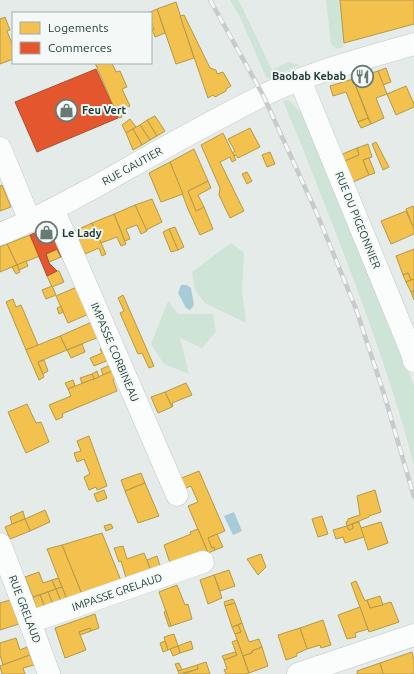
<svg xmlns="http://www.w3.org/2000/svg" width="414" height="674" font-family="Ubuntu,sans-serif">
  <rect width="100%" height="100%" fill="#e5ebe8"/>
  <g fill="#cee4d7">
    <polygon points="230,0 238,0 241,5 272,70 289,62 300,65 267,79 239,15"/>
    <polygon points="326,0 340,0 344,43 343,47 337,49 331,44"/>
    <path d="M288 100 303 114 406 363 414 387V466C396 395 372 329 347 262 326 208 306 154 283 101Z"/>
    <polygon points="231,243 244,253 242,290 246,323 205,303 195,290 192,272"/>
    <polygon points="168,301 178,314 213,314 216,332 202,348 180,338 189,374 164,364 151,344"/>
  </g>
  <g fill="#a7ccd8">
    <polygon points="181,285 187,285 191,288 194,305 190,310 186,308 178,293"/>
    <polygon points="234,512 242,531 233,535 224,516"/>
  </g>
  <g fill="#f2c14e" stroke="#b49a48">
    <polygon points="340,0 414,0 414,24 344,43"/>
    <polygon points="176,2 194,58 176,64 157,9"/>
    <polygon points="157,9 165,33 155,37 152,29 154,29 151,22 151,13 148,13"/>
    <polygon points="184,15 210,68 216,70 217,74 223,72 231,86 226,89 226,91 215,97 213,95 208,98 180,16"/>
    <polygon points="5,17 10,30 7,31 13,46 13,59 0,64 0,19"/>
    <polygon points="95,63 112,63 116,72 120,71 127,87 122,89 130,106 116,112"/>
    <polygon points="386,68 391,82 383,85 378,71"/>
    <polygon points="378,71 387,94 376,98 384,118 371,124 353,79"/>
    <polygon points="353,79 368,118 358,122 346,92 333,96 330,86"/>
    <polygon points="406,86 414,104 414,107 396,115 387,94"/>
    <polygon points="119,110 122,117 119,118 116,112"/>
    <polygon points="155,116 165,131 157,136 147,120"/>
    <polygon points="368,118 371,124 361,128 358,122"/>
    <polygon points="130,119 136,127 126,133 122,125"/>
    <polygon points="147,120 157,136 150,140 140,125"/>
    <polygon points="140,125 150,140 142,145 133,129"/>
    <polygon points="250,128 260,147 238,158 236,155 234,156 232,153 235,151 228,139"/>
    <polygon points="133,129 142,145 133,150 126,133"/>
    <polygon points="223,133 236,160 232,162 230,157 220,162 244,211 230,218 219,195 220,188 201,145"/>
    <polygon points="376,142 389,167 383,170 372,144"/>
    <polygon points="368,144 372,157 363,160 369,175 351,183 342,162 359,155 357,148"/>
    <polygon points="357,148 359,155 342,162 340,155"/>
    <polygon points="194,149 208,181 188,191 196,211 204,207 213,229 200,235 188,209 170,162"/>
    <polygon points="270,152 275,164 267,167 262,155"/>
    <polygon points="369,158 375,173 369,175 363,160"/>
    <polygon points="170,162 183,194 161,202 149,173"/>
    <polygon points="247,172 252,181 247,184 242,174"/>
    <polygon points="208,181 211,188 198,195 204,207 196,211 188,191"/>
    <polygon points="2,185 11,207 0,211 0,186"/>
    <polygon points="152,199 162,222 146,230 135,205"/>
    <polygon points="135,205 147,231 141,234 137,225 126,229 130,239 125,241 114,214"/>
    <polygon points="413,206 414,209 414,229 406,209"/>
    <polygon points="406,211 414,229 414,234 391,244 381,221"/>
    <polygon points="114,214 126,244 121,246 117,237 101,243 92,223"/>
    <polygon points="92,223 106,254 102,256 99,248 85,254 70,233"/>
    <polygon points="175,227 184,247 178,250 169,229"/>
    <polygon points="169,229 178,250 171,252 163,232"/>
    <polygon points="30,235 40,256 17,265 7,244"/>
    <polygon points="7,244 17,265 0,272 0,247"/>
    <polygon points="57,249 61,257 49,262 46,254"/>
    <polygon points="414,249 414,279 411,280 408,273 403,275 396,256"/>
    <polygon points="26,261 28,266 19,270 17,265"/>
    <polygon points="17,265 20,272 16,274 12,267"/>
    <polygon points="57,271 59,271 64,282 52,287 47,276"/>
    <polygon points="408,273 411,280 406,282 403,275"/>
    <polygon points="414,279 414,291 411,292 406,282"/>
    <polygon points="52,286 56,295 46,299 42,290"/>
    <polygon points="79,286 91,313 68,323 56,296"/>
    <polygon points="414,291 414,300 411,292"/>
    <polygon points="123,295 154,366 149,368 142,353 138,354 120,313 124,311 118,298"/>
    <polygon points="13,299 16,307 21,305 38,345 26,350 6,302"/>
    <polygon points="61,306 63,312 59,314 57,308"/>
    <polygon points="94,321 101,336 67,350 60,336"/>
    <polygon points="60,336 67,350 38,362 44,377 39,380 26,350"/>
    <polygon points="82,344 85,352 71,358 67,350"/>
    <polygon points="106,347 111,359 94,366 90,358 102,353 100,349"/>
    <polygon points="44,360 48,371 43,374 38,362"/>
    <polygon points="113,364 115,370 103,375 101,369"/>
    <polygon points="115,370 119,377 113,380 117,391 64,413 62,414 63,417 56,420 49,405 71,396 68,389"/>
    <polygon points="97,371 99,377 94,379 92,374"/>
    <polygon points="92,374 94,379 82,383 80,378"/>
    <polygon points="73,380 75,386 68,389 65,383"/>
    <polygon points="186,383 192,395 172,403 173,406 172,407 165,392"/>
    <polygon points="165,392 172,407 158,413 151,397"/>
    <polygon points="27,404 36,423 41,422 49,442 26,453 8,412"/>
    <polygon points="89,436 107,486 97,490 96,487 89,490 84,477 90,474 84,459 77,462 74,453 81,451 77,441"/>
    <polygon points="199,471 225,531 208,538 212,548 214,547 215,550 208,553 188,506 198,502 191,486 181,490 177,480"/>
    <polygon points="141,473 145,483 125,491 121,480"/>
    <polygon points="145,483 159,516 138,523 125,491"/>
    <polygon points="104,490 107,498 97,502 94,494"/>
    <polygon points="375,490 381,512 369,516 369,517 347,526 346,522 348,521 348,519 360,515 357,496"/>
    <polygon points="45,510 50,522 30,531 25,519"/>
    <polygon points="23,511 25,519 12,524 10,517"/>
    <polygon points="322,516 328,534 318,537 312,519"/>
    <polygon points="25,519 30,531 10,539 5,527"/>
    <polygon points="359,522 364,537 345,543 343,537 336,539 333,530 347,526 349,530 353,528 352,524"/>
    <polygon points="381,522 388,543 368,550 361,528"/>
    <polygon points="111,524 113,528 106,531 104,526"/>
    <polygon points="352,524 353,528 349,530 347,526"/>
    <polygon points="198,529 208,553 170,563 164,545 191,534 190,532"/>
    <polygon points="102,533 122,583 83,597 62,545"/>
    <polygon points="217,534 223,547 215,550 214,547 212,548 208,538"/>
    <polygon points="62,545 83,597 68,602 47,549"/>
    <polygon points="123,546 127,559 144,553 152,573 127,581 121,561 119,562 114,548"/>
    <polygon points="261,554 266,567 258,575 247,559"/>
    <polygon points="157,556 161,569 152,573 147,560"/>
    <polygon points="229,570 235,586 220,591 214,575"/>
    <polygon points="39,572 43,583 52,580 56,589 33,597 25,577"/>
    <polygon points="214,575 222,598 208,604 200,580"/>
    <polygon points="58,578 62,587 56,589 52,580"/>
    <polygon points="356,581 365,601 367,600 370,608 391,602 399,622 369,632 351,583"/>
    <polygon points="177,585 185,605 188,604 192,619 171,626 159,592"/>
    <polygon points="62,587 68,602 62,604 56,589"/>
    <polygon points="56,589 62,604 54,607 48,592"/>
    <polygon points="48,592 54,607 46,610 40,595"/>
    <polygon points="40,595 46,610 38,613 33,597"/>
    <polygon points="380,596 383,605 370,608 367,600"/>
    <polygon points="233,599 235,603 225,606 224,602"/>
    <polygon points="10,600 19,624 0,630 0,603"/>
    <polygon points="235,603 242,623 232,627 225,606"/>
    <polygon points="360,607 368,629 355,633 356,637 347,639 338,615"/>
    <polygon points="166,611 171,626 169,627 164,612"/>
    <polygon points="95,614 99,628 91,631 90,628 79,632 86,650 65,658 55,628"/>
    <polygon points="323,620 331,645 321,648 320,645 307,649 300,628"/>
    <polygon points="242,623 249,642 259,639 262,647 252,651 252,653 243,656 235,634 241,632 238,625"/>
    <polygon points="238,625 241,632 235,634 232,627"/>
    <polygon points="90,628 91,631 80,635 79,632"/>
    <polygon points="300,628 307,649 296,654 297,656 286,660 278,635"/>
    <polygon points="174,634 178,646 168,650 164,637"/>
    <polygon points="16,638 20,650 27,647 30,655 3,665 0,655 0,643"/>
    <polygon points="237,640 249,673 245,674 226,674 224,670 227,669 224,660 237,655 232,642"/>
    <polygon points="165,641 168,650 163,652 160,643"/>
    <polygon points="191,641 193,649 180,653 178,646"/>
    <polygon points="178,646 180,653 173,656 170,649"/>
    <polygon points="262,647 268,666 249,673 243,656 252,653 252,651"/>
    <polygon points="235,652 237,655 224,660 222,656"/>
    <polygon points="412,652 414,661 414,674 383,674 380,663"/>
    <polygon points="30,655 34,665 23,668 25,674 2,674 0,666"/>
    <polygon points="206,662 210,674 183,674 198,669 197,665"/>
    <polygon points="179,663 182,670 178,671 175,664"/>
    <polygon points="380,663 383,674 356,674 358,673 357,671"/>
    <polygon points="197,665 198,669 179,674 178,671"/>
  </g>
  <g fill="#e4572e" stroke="#aa5031">
    <polygon points="96,69 118,118 37,152 15,102"/>
    <polygon points="53,225 66,255 61,257 57,249 46,254 49,263 57,271 47,276 30,235"/>
  </g>
  <g fill="none" stroke-linecap="round" stroke-linejoin="round">
    <defs>
      <g id="minor">
        <polyline points="300,80 412,353 414,361"/>
        <polyline points="0,148 30,221"/>
        <polyline points="52,210 58,220 177,495"/>
        <path d="M0 234C33 221 64 203 95 187 150 156 205 124 262 96 310 72 363 59 414 44"/>
        <polyline points="0,544 30,622 49,674"/>
        <polyline points="30,622 203,562"/>
        <polyline points="298,674 414,635"/>
      </g>
    </defs>
    <use href="#minor" stroke="#c2c8c6" stroke-width="23"/>
    <use href="#minor" stroke="#fbfcfc" stroke-width="22"/>
    <defs>
      <polyline id="rail" points="210,0 263,95 318,216 356,309 384,394 414,497"/>
    </defs>
    <use href="#rail" stroke="#c7cbca" stroke-width="4.5"/>
    <use href="#rail" stroke="#f4f9f7" stroke-width="3" stroke-dasharray="9" stroke-linecap="butt"/>
  </g>
  <defs>
    <symbol id="restaurant-ring" viewBox="-11 -11 22 22"><circle r="9.5" fill="#f4f9f7" stroke="#677b76" stroke-width="1.5"/><path d="M-5-6h1v4h1v-4h1v4h1v-4h1v5L-1.5 .5V6h-2V.5L-5-1ZM5-6V6H3V1.5H1.5Q1.5-4 5-6Z" fill="#677b76"/></symbol>
    <symbol id="shop-ring" viewBox="-11 -11 22 22"><circle r="9.5" fill="#f4f9f7" stroke="#677b76" stroke-width="1.5"/><path d="M-5-2.5h2.3a2.7 3.5 0 0 1 5.4 0H5L5.5 6h-11ZM-1.5-2.5h3a1.5 2.3 0 0 0-3 0Z" fill="#677b76"/></symbol>
  </defs>
  <g fill-rule="evenodd">
    <use href="#restaurant-ring" x="350" y="64" width="25" height="25"/>
    <use href="#shop-ring" x="54" y="98" width="25" height="25"/>
    <use href="#shop-ring" x="34" y="220" width="25" height="25"/>
  </g>
  <g text-anchor="middle" stroke-width="4" stroke-linejoin="round" paint-order="stroke">
    <g font-size="11" font-weight="bold" fill="#233e39" stroke="#f4f9f7" text-anchor="start">
      <text x="346" y="80" text-anchor="end">Baobab Kebab</text>
      <text x="82" y="114">Feu Vert</text>
      <text x="62" y="237">Le Lady</text>
    </g>
    <g font-size="11" fill="#233e39" stroke="#f4f9f7">
      <text transform="translate(132 166) rotate(-29)" y="4">RUE GAUTIER</text>
      <text transform="translate(358 220) rotate(68)" y="4">RUE DU PIGEONNIER</text>
      <text transform="translate(115 352) rotate(67)" y="4">IMPASSE CORBINEAU</text>
      <text transform="translate(117 592) rotate(-19)" y="4">IMPASSE GRELAUD</text>
      <text transform="translate(25 609) rotate(69)" y="4">RUE GRELAUD</text>
    </g>
  </g>
  <rect x="12" y="12" width="140" height="52" fill="#f4f9f7" stroke="#a0aeab"/>
  <rect x="20" y="22" width="20" height="12" fill="#f2c14e" stroke="#a0aeab"/>
  <text x="48" y="32" font-size="12" fill="#233e39">Logements</text>
  <rect x="20" y="42" width="20" height="12" fill="#e4572e" stroke="#a0aeab"/>
  <text x="48" y="52" font-size="12" fill="#233e39">Commerces</text>
</svg>
